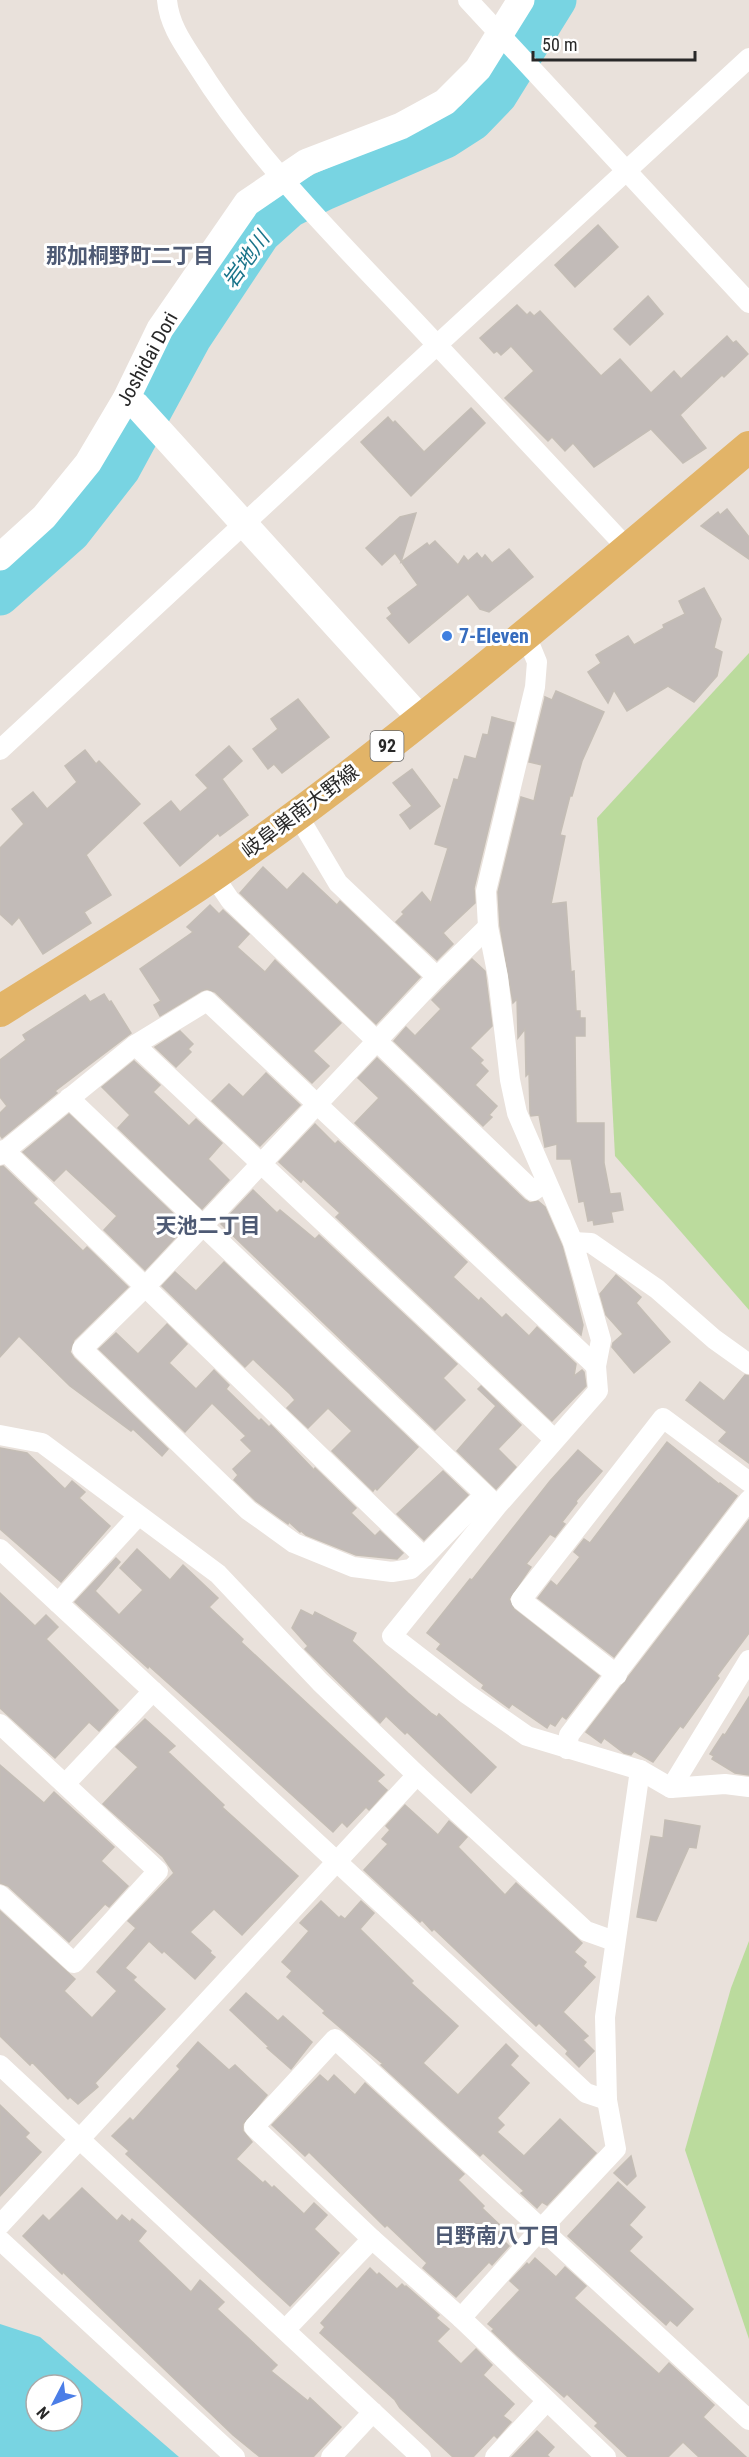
<svg xmlns="http://www.w3.org/2000/svg" width="749" height="2457" font-family="'Roboto Condensed','Noto Sans JP',sans-serif">
  <rect width="100%" height="100%" fill="#e9e1db"/>
  <g fill="#bbdb9d">
    <polygon points="749,653 749,1310 615,1156 597,818"/>
    <polygon points="749,1941 749,2339 685,2150 731,1988"/>
  </g>
  <path fill="#78d4e2" fill-rule="evenodd" d="M0 2324 40 2337 179 2457H0ZM36 2385H72V2421H36Z"/>
  <g fill="none" stroke-linecap="round" stroke-linejoin="round">
    <polyline stroke="#78d4e2" stroke-width="39" points="0,596 71,533 121,469 192,338 261,234 290,208 324,191 445,139 473,121 498,95 557,0"/>
  </g>
  <g fill="#c2bbb8" stroke="#c4bdb5" stroke-width="1.5">
    <polygon points="598,225 618,247 575,287 555,265"/>
    <polygon points="648,296 663,314 630,345 614,329"/>
    <polygon points="517,305 527,315 530,312 534,316 540,311 601,376 620,359 651,393 674,371 681,379 727,336 733,343 736,341 748,354 724,377 722,375 680,415 706,448 683,463 651,429 594,467 573,443 565,451 552,437 548,441 505,398 534,371 511,346 501,355 497,351 494,353 480,338"/>
    <polygon points="471,408 485,423 411,496 361,442 388,417 393,423 395,421 424,452"/>
    <polygon points="727,509 749,537 749,559 701,526 718,512 720,515"/>
    <polygon points="416,513 401,562 427,543 429,546 435,541 458,565 464,556 468,561 477,553 482,559 485,555 492,563 509,549 533,577 489,612 480,609 468,594 409,643 387,618 392,614 388,608 418,585 395,553 382,565 366,548 400,517"/>
    <polygon points="704,588 721,619 714,648 722,652 717,676 694,702 668,686 627,711 614,690 608,703 588,672 601,663 596,655 628,636 634,645 664,628 663,625 685,614 679,601"/>
    <polygon points="556,691 604,712 582,761 572,796 570,796 560,835 565,836 551,904 566,902 571,972 574,971 576,1011 580,1011 580,1018 585,1018 585,1036 575,1036 576,1123 604,1123 604,1163 610,1194 620,1193 623,1210 611,1212 613,1222 594,1225 593,1220 588,1221 584,1201 579,1202 571,1159 557,1159 557,1144 545,1147 539,1115 531,1116 530,1113 529,1073 526,1076 525,1029 518,1038 517,999 513,1003 500,926 498,892 521,797 534,801 542,765 529,762 545,698 545,697 552,700"/>
    <polygon points="298,699 329,737 282,773 274,764 268,769 253,749 278,729 271,719"/>
    <polygon points="492,717 514,723 474,888 475,903 443,933 453,944 437,960 396,922 404,914 402,912 422,892 431,903 448,848 435,844 454,779 458,780 465,756 476,759 483,734 488,735"/>
    <polygon points="229,746 242,761 222,779 248,815 220,836 218,833 180,866 144,823 171,801 180,812 208,788 196,775"/>
    <polygon points="85,750 96,764 99,761 140,804 86,855 111,895 84,912 91,923 43,954 19,917 12,925 0,914 0,848 24,824 12,809 33,792 47,809 77,782 65,766"/>
    <polygon points="412,769 440,806 410,829 400,815 412,806 393,783"/>
    <polygon points="263,867 287,890 303,873 337,905 340,901 420,977 376,1024 240,893"/>
    <polygon points="210,905 219,914 223,910 249,934 237,947 265,972 275,960 341,1023 313,1051 329,1066 312,1083 215,992 207,989 201,991 160,1016 154,1005 161,1001 140,969 193,932 187,927"/>
    <polygon points="472,959 485,971 492,1026 470,1048 483,1060 480,1063 488,1071 475,1085 497,1106 489,1115 492,1117 483,1126 394,1041 406,1027 415,1036 441,1009 432,1000"/>
    <polygon points="104,994 109,1002 111,1001 131,1033 55,1091 57,1093 2,1138 0,1135 0,1113 7,1106 0,1097 0,1060 26,1040 23,1035 85,995 90,1002"/>
    <polygon points="180,1031 193,1044 188,1049 191,1052 176,1067 155,1047"/>
    <polygon points="377,1058 525,1200 530,1203 538,1201 545,1207 562,1246 572,1282 583,1325 581,1335 355,1123 379,1098 358,1078"/>
    <polygon points="134,1061 160,1085 153,1092 189,1126 196,1119 222,1143 208,1159 229,1180 202,1209 118,1128 130,1115 102,1087"/>
    <polygon points="266,1073 300,1105 260,1146 212,1101 229,1084 243,1097"/>
    <polygon points="69,1114 186,1226 145,1270 104,1230 117,1216 66,1169 54,1181 23,1152"/>
    <polygon points="315,1124 335,1144 338,1141 467,1262 453,1277 479,1301 481,1298 502,1318 506,1314 529,1336 537,1327 576,1364 574,1376 582,1370 584,1372 586,1386 552,1421 336,1217 340,1213 303,1179 301,1182 279,1162"/>
    <polygon points="3,1166 37,1199 33,1203 83,1251 87,1247 128,1287 74,1340 70,1352 74,1358 168,1449 162,1456 133,1429 131,1431 70,1386 19,1336 0,1357 0,1167"/>
    <polygon points="253,1190 277,1213 280,1210 315,1239 319,1235 457,1364 443,1378 465,1400 435,1430 221,1224"/>
    <polygon points="224,1262 418,1447 377,1490 375,1488 373,1491 332,1451 352,1431 328,1408 308,1428 287,1408 295,1400 290,1394 253,1359 245,1367 162,1286 175,1272 196,1291"/>
    <polygon points="616,1275 641,1297 636,1303 670,1342 634,1373 612,1347 613,1343 623,1334 606,1315 600,1294"/>
    <polygon points="167,1324 187,1344 169,1363 196,1389 214,1370 229,1385 226,1389 259,1421 261,1419 269,1427 271,1425 314,1470 315,1468 356,1508 351,1513 375,1536 380,1531 403,1553 397,1559 356,1555 306,1535 301,1531 300,1532 289,1522 288,1524 256,1501 234,1480 238,1475 233,1469 252,1451 241,1440 246,1436 212,1403 185,1432 99,1349 116,1333 138,1354"/>
    <polygon points="745,1375 749,1376 749,1463 719,1441 727,1432 686,1400 700,1382 724,1401"/>
    <polygon points="481,1386 521,1425 498,1449 516,1467 496,1489 457,1451 496,1406 478,1389"/>
    <polygon points="667,1442 719,1484 720,1483 737,1496 614,1657 538,1598 551,1581 557,1586 580,1557 574,1552 584,1539 590,1543"/>
    <polygon points="0,1448 27,1453 65,1489 72,1481 85,1492 79,1498 110,1526 61,1582 0,1529"/>
    <polygon points="578,1450 602,1471 576,1501 577,1503 562,1522 565,1524 555,1537 550,1534 526,1564 531,1567 509,1599 514,1609 599,1676 566,1719 562,1716 555,1726 550,1723 547,1728 512,1704 509,1708 482,1688 484,1685 437,1649 441,1644 427,1633 470,1579 472,1580 550,1481"/>
    <polygon points="443,1471 468,1495 424,1540 397,1514"/>
    <polygon points="749,1520 749,1633 717,1676 719,1678 683,1728 680,1726 653,1762 634,1751 631,1755 624,1753 604,1738 601,1743 586,1732"/>
    <polygon points="137,1549 170,1580 183,1565 218,1598 209,1607 243,1639 241,1642 384,1775 377,1781 387,1790 369,1810 366,1807 347,1827 342,1822 333,1832 196,1708 149,1666 148,1668 75,1602 116,1558 120,1562 95,1591 119,1615 143,1590 120,1568"/>
    <polygon points="0,1593 35,1626 46,1615 58,1627 46,1639 118,1710 99,1731 89,1722 55,1758 0,1708"/>
    <polygon points="301,1610 313,1616 315,1612 356,1633 352,1641 408,1693 431,1713 437,1717 439,1714 496,1767 471,1793 407,1732 405,1734 386,1716 380,1723 305,1649 308,1646 292,1628"/>
    <polygon points="749,1697 749,1775 735,1773 712,1759 714,1756 710,1754 723,1734 725,1735"/>
    <polygon points="145,1719 175,1746 168,1752 224,1805 222,1807 298,1876 242,1935 214,1909 190,1932 211,1951 210,1953 215,1957 195,1979 164,1951 162,1953 149,1941 125,1968 136,1977 133,1980 165,2009 95,2083 98,2087 78,2104 70,2097 68,2099 32,2062 30,2065 0,2036 0,1911 75,1979 64,1991 92,2018 117,1991 97,1972 136,1928 128,1921 174,1873 163,1857 103,1804 138,1767 116,1747"/>
    <polygon points="0,1765 44,1803 54,1792 114,1847 101,1861 128,1886 109,1907 105,1904 69,1942 8,1886 0,1883"/>
    <polygon points="405,1805 438,1835 449,1821 467,1837 458,1847 505,1895 516,1883 582,1943 574,1952 586,1962 583,1966 595,1977 563,2012 588,2036 583,2040 594,2051 579,2067 566,2054 568,2051 539,2023 536,2026 434,1929 432,1931 422,1920 420,1922 364,1870 388,1844 382,1839 390,1830 386,1826"/>
    <polygon points="665,1820 700,1826 696,1848 689,1847 656,1921 637,1917 651,1836 663,1838"/>
    <polygon points="321,1901 339,1918 341,1916 345,1919 361,1901 374,1913 360,1929 413,1981 411,1983 458,2026 423,2063 458,2095 506,2044 518,2056 510,2065 529,2083 497,2118 504,2125 497,2132 524,2156 560,2119 596,2153 547,2205 542,2202 537,2208 521,2193 524,2191 483,2153 480,2156 381,2065 383,2064 323,2013 325,2011 287,1977 292,1971 282,1962 309,1931 300,1923"/>
    <polygon points="246,1993 278,2021 283,2016 312,2042 291,2069 267,2048 269,2047 230,2010"/>
    <polygon points="198,2042 229,2070 235,2065 267,2095 243,2124 243,2131 252,2142 236,2159 263,2183 265,2181 272,2188 274,2186 304,2214 314,2203 327,2215 314,2229 339,2253 290,2306 126,2154 129,2151 112,2136 130,2118 133,2121 180,2069 177,2066"/>
    <polygon points="320,2075 328,2082 334,2075 355,2095 365,2083 464,2174 458,2180 484,2206 482,2208 504,2229 498,2235 509,2246 492,2265 489,2262 456,2297 423,2268 427,2263 387,2225 385,2227 309,2152 305,2156 272,2125"/>
    <polygon points="0,2105 29,2133 25,2137 41,2152 0,2196"/>
    <polygon points="631,2156 636,2176 627,2185 614,2173"/>
    <polygon points="618,2182 645,2207 629,2225 642,2237 629,2251 693,2309 677,2326 670,2320 666,2325 568,2236"/>
    <polygon points="82,2188 117,2221 122,2215 130,2222 132,2219 146,2231 138,2241 191,2292 200,2280 224,2302 217,2309 277,2365 271,2371 308,2401 310,2398 341,2427 313,2457 260,2457 233,2435 63,2272 62,2274 23,2236 43,2215 49,2221"/>
    <polygon points="535,2258 556,2277 565,2267 586,2286 574,2298 659,2374 669,2363 697,2389 714,2405 703,2417 746,2457 699,2457 683,2442 668,2457 628,2457 595,2426 598,2423 567,2394 564,2397 518,2356 492,2331 494,2329 488,2324 520,2290 510,2281 527,2263 529,2265"/>
    <polygon points="370,2268 377,2275 379,2273 397,2289 402,2284 405,2287 406,2286 439,2315 436,2318 449,2329 437,2341 461,2364 476,2349 492,2365 483,2375 514,2404 503,2416 511,2422 497,2438 494,2435 473,2457 453,2457 400,2408 395,2400 320,2333 325,2327 321,2323"/>
    <polygon points="537,2431 554,2447 547,2455 549,2457 512,2457"/>
  </g>
  <g fill="none" stroke-linecap="round" stroke-linejoin="round">
    <g stroke="#fff" stroke-width="20">
      <path d="M167 0C169 25 184 45 197 65 262 169 354 255 437 345L749 58"/>
      <polyline points="468,0 749,303"/>
      <polyline points="525,633 537,662 535,687 486,891 488,927 498,977 510,1080 517,1113 573,1242 601,1340 596,1366 598,1391 497,1506 392,1636 467,1694 527,1736 640,1770 671,1788 725,1784 749,1787"/>
      <polyline points="0,750 437,345 628,549"/>
      <polyline points="297,814 338,883 437,977"/>
      <polyline points="213,875 230,900 533,1191 546,1182"/>
      <polyline points="135,1045 207,1001 596,1366"/>
      <polyline points="69,1098 493,1502"/>
      <polyline points="4,1150 424,1557 484,1495"/>
      <polyline points="0,1155 135,1045 554,1439"/>
      <polyline points="573,1242 591,1243 657,1289 714,1339 749,1364"/>
      <polyline points="0,1435 42,1443 218,1574 320,1682 417,1775 586,1931 614,1941"/>
      <polyline points="0,1549 586,2093 607,2100"/>
      <polyline points="424,1557 411,1569 392,1572 353,1567 294,1543 248,1510 82,1349 145,1287 437,977 488,927"/>
      <polyline points="58,1603 138,1516"/>
      <polyline points="617,1675 521,1600 663,1418 749,1482"/>
      <polyline points="0,1724 158,1871 74,1963 0,1895"/>
      <polyline points="567,1749 569,1735 749,1500"/>
      <polyline points="66,1783 153,1691"/>
      <polyline points="671,1788 749,1660"/>
      <polyline points="0,2065 421,2457"/>
      <polyline points="0,2225 417,1775"/>
      <polyline points="0,2240 235,2457"/>
      <polyline points="461,2318 540,2230 616,2149 607,2100 605,2017 640,1770"/>
      <polyline points="285,2330 372,2239"/>
      <polyline points="331,2457 373,2412"/>
      <polyline points="495,2457 546,2402"/>
      <polyline points="606,2457 461,2318 372,2239 254,2127 335,2039 749,2420"/>
    </g>
    <g stroke="#fff" stroke-width="27">
      <polyline points="126,399 137,406 422,720"/>
      <polyline points="0,557 44,517 88,463 126,399 160,329 247,203 307,162 401,126 445,102 478,69 521,0"/>
    </g>
    <path stroke="#e2b468" stroke-width="32" d="M0 1011C71 966 145 922 215 874 402 744 574 594 749 447"/>
  </g>
  <circle fill="#3f7fe0" stroke="#fff" stroke-width="2" cx="447" cy="636" r="6"/>
  <g text-anchor="middle" stroke-width="6" stroke-linejoin="round" paint-order="stroke">
    <rect fill="#fff" stroke="#686868" stroke-width="1.5" x="370.5" y="731" width="33" height="30" rx="4.5"/>
    <g font-size="18" font-weight="bold" fill="#282828">
      <text x="387" y="752">92</text>
    </g>
    <g font-size="20" fill="#282828" stroke="#fff">
      <text transform="translate(147 359) rotate(-61)" y="7">Joshidai Dori</text>
      <text transform="translate(300 811) rotate(-37)" y="7">岐阜巣南大野線</text>
    </g>
    <g font-size="20" font-weight="bold" fill="#366cbe" stroke="#fff" text-anchor="start">
      <text x="459" y="643">7-Eleven</text>
    </g>
    <g font-size="21" font-weight="bold" fill="#4e5a74" stroke="#fff">
      <text x="130" y="263">那加桐野町二丁目</text>
      <text x="208" y="1233">天池二丁目</text>
      <text x="497" y="2243">日野南八丁目</text>
    </g>
    <g font-size="21" font-style="italic" fill="#1a748a" stroke="#fff">
      <text transform="translate(246 260) rotate(-54)" y="7">岩地川</text>
    </g>
  </g>
  <g transform="translate(54 2403) rotate(228)"><circle r="28" fill="#ffffff" stroke="#a9a9a9" stroke-width="1.5"/>
  <path d="M0-4.5L10 22L0 15L-10 22Z" fill="#4b7ee7"/>
  <text y="-9" font-size="16" font-weight="bold" text-anchor="middle" fill="#282828">N</text>
  </g>
  <path d="M533 51v9h162v-9" fill="none" stroke="#282828" stroke-width="3"/>
  <text x="542" y="51" font-size="18" fill="#282828" stroke="#ffffff" stroke-width="4.5" paint-order="stroke">50 m</text>
</svg>
